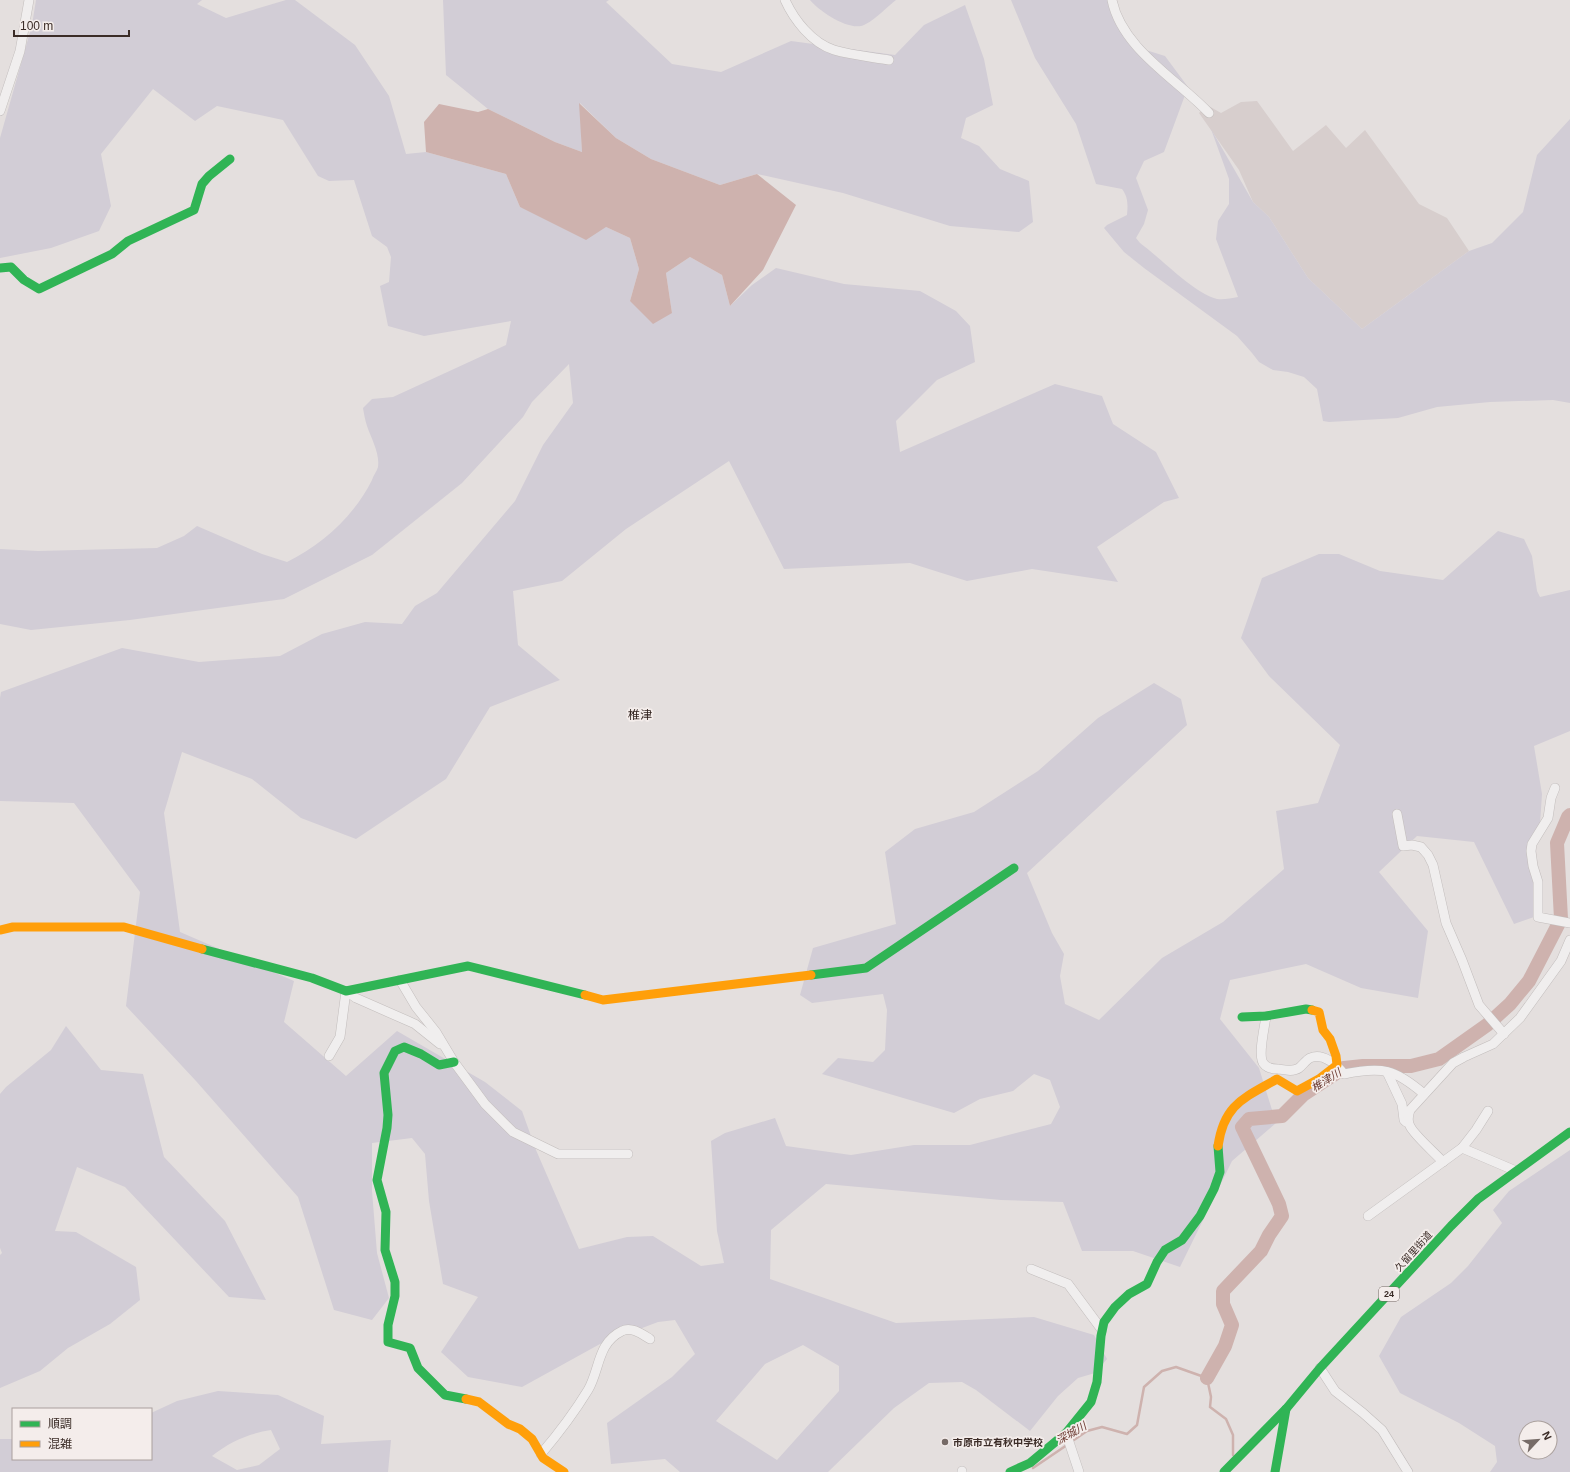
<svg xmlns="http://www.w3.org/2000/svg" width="1570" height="1472" font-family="Arial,'Noto Sans JP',sans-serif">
  <rect width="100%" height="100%" fill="#e4dfde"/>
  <polygon fill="#d7cecd" points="1257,101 1293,151 1326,125 1346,148 1365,130 1419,204 1447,218 1469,251 1362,329 1308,278 1269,217 1253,202 1239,170 1199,113 1207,105 1221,113 1241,102"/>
  <g fill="#d2cdd6" fill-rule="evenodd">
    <path d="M36 0H202L197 4 226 18 286 0H295L355 45 389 96 406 154 426 152 506 174 520 207 606 227 630 238 639 269 630 301 672 313 666 273 690 257 722 275 730 306 752 285 776 268 844 284 920 291 956 311 970 326 975 362 937 380 896 421 900 452 1055 384 1102 396 1113 424 1156 452 1179 498 1164 502 1097 547 1118 582 1032 569 967 581 910 563 784 569 729 461 626 529 562 581 513 591 518 645 560 680 490 707 446 779 356 839 301 818 252 779 182 752 164 813 180 932 294 981 284 1022 346 1076 397 1031 485 1082 522 1111 536 1150 579 1249 627 1237 653 1236 701 1266 724 1263 717 1231 711 1141 725 1133 775 1118 786 1146 851 1155 914 1145H970L1051 1124 1060 1107 1050 1080 1034 1074 1013 1091 980 1099 954 1113 822 1074 838 1058 873 1062 885 1050 887 1010 883 994 812 1003 800 995 813 948 896 924 885 852 915 829 974 812 1038 771 1098 718 1154 683 1181 699 1187 725 1027 873 1052 933 1064 954 1060 976 1065 1004 1099 1020 1162 958 1223 922 1284 869 1276 811 1318 803 1340 745 1269 676 1241 638 1262 578 1319 554H1339L1380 571 1443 580 1498 531 1524 539 1532 556 1537 591 1540 597 1570 590V731L1534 746 1542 794 1540 824 1529 842 1536 887 1534 917 1514 924 1474 842 1417 836 1379 872 1428 931 1418 998 1361 988 1306 964 1230 980 1220 1019 1259 1068 1276 1123 1232 1161 1180 1267 1133 1251H1082L1063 1202 1001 1200 826 1184 771 1230 770 1279 896 1323 1034 1317 1094 1335 1107 1359 1095 1373 1078 1378 1058 1396 1030 1431 976 1390 962 1382 929 1383 894 1408 828 1472H680L665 1459 611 1464 607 1423 672 1377 695 1354 675 1320 658 1322 600 1344 522 1387 468 1377 441 1352 478 1297 443 1284 429 1201 425 1154 412 1138 372 1143V1191L377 1253 389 1298 372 1320 334 1310 298 1197 196 1081 126 1006 140 892 74 803 0 801V698L1 692 122 648 199 662 280 656 322 634 365 622 402 624 415 606 437 593 515 501 543 445 573 403 569 364 532 402 523 417 462 483 372 555 284 599 130 620 31 630 0 624V549L38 551 157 548 184 536 197 526 262 554 287 562C322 545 354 516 372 480 373 476 377 471 378 467 380 453 371 438 367 426 365 420 364 414 363 408L372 399 393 397 506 345 511 321 424 336 388 326 380 286 389 282 391 257 387 247 372 236 354 180 329 181 318 176 283 120 217 106 195 121 153 89 101 154 111 206 99 231 51 248 0 258V138L32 25ZM803 1345 839 1366V1391L777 1460 716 1421 765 1364Z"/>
    <polygon points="443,0 609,0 606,2 672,64 721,72 791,41 895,55 924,25 965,5 984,59 993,105 966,118 961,138 979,146 1000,169 1029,181 1033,222 1019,232 950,226 843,193 757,174 720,185 651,159 616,138 580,103 582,152 555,142 488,109 446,75"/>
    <path d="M810 0H896C888 6 871 24 861 26 846 29 819 11 810 0Z"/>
    <path d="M1011 0H1111L1133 46 1165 56 1188 87 1164 152 1144 161 1136 178 1148 210 1144 224 1136 238 1140 243C1162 259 1192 292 1217 299 1223 300 1232 298 1238 297L1216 239 1218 221 1229 204V179L1211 129 1253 202 1269 217 1308 278 1362 329 1469 251 1492 243 1523 212 1537 155 1570 119V403L1553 400 1490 402 1437 407 1398 418 1329 422 1323 421 1317 389 1304 377 1288 372 1273 370 1259 362 1252 353 1237 336 1144 268 1124 252 1104 228 1107 225 1127 215C1128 204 1128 197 1122 189L1096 184 1076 124 1035 58Z"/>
    <polygon points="66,1026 101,1070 143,1074 164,1157 225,1221 266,1300 229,1297 125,1187 77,1167 55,1231 76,1232 136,1267 140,1300 110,1324 68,1348 40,1371 0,1388 0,1255 2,1253 0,1248 0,1094 6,1087 51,1050"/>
    <path d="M1570 1150V1472H1490L1497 1462 1495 1446 1459 1423 1400 1393 1379 1356 1401 1317 1451 1283 1468 1266 1502 1223 1493 1210 1509 1191ZM1526 1428H1550V1452H1526Z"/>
    <path d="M218 1391 278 1395 324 1416 321 1444 391 1440 388 1472H0V1439H13V1459H151V1413L177 1401ZM271 1430 280 1449 259 1465 237 1470 212 1456C229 1442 250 1433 271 1430Z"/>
  </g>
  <polygon fill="#ceb2ae" points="579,103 616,138 651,159 720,185 757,174 796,205 763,270 730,306 722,275 690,257 666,273 672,313 653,324 630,301 639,269 630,238 606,227 586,240 520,207 506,174 426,152 424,122 439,104 478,112 488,109 555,142 582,152"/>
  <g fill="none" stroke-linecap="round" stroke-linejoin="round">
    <g stroke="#ceb2ae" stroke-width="2.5">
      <polyline points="1071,1442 1087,1431 1102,1427 1127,1434 1137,1425 1144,1387 1162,1371 1176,1367 1207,1378 1211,1397 1210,1407 1226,1419 1233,1435 1233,1455"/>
      <polyline points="1033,1468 1067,1445"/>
    </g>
    <polyline stroke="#ceb2ae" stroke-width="14" points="1207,1378 1225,1346 1232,1325 1223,1304 1223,1291 1261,1251 1269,1235 1282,1216 1279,1204 1242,1127 1249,1119 1282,1116 1303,1095 1344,1068 1363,1066 1411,1066 1439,1059 1487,1025 1510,1004 1529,981 1561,919 1557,843 1568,817 1570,815"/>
    <defs>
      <g id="street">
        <path d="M785 0C794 20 812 43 834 50 851 55 871 57 889 60"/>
        <path d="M1112 0C1122 49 1177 79 1209 113"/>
        <polyline points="0,111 20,51 29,0"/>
        <polyline points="1555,788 1551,798 1548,818 1532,844 1531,851 1533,866 1538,882 1538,917 1570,923"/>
        <polyline points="1397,814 1403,846 1412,845 1421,847 1428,855 1433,865 1446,923 1462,960 1479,1005 1504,1034"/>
        <polyline points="400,980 416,1007 436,1032 454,1062 485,1104 513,1132 558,1154 628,1154"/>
        <polyline points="346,991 356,998 415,1024 440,1044"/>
        <path d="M1266 1016C1265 1026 1257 1057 1264 1064 1267 1068 1273 1069 1278 1069 1285 1070 1293 1072 1299 1068 1303 1065 1306 1060 1310 1058 1323 1052 1337 1065 1344 1074 1382 1066 1395 1069 1424 1094"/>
        <polyline points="329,1056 340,1037 346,991"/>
        <polyline points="1387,1072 1402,1104 1404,1120 1406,1122"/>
        <polyline points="1462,1148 1516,1171"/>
        <path d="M1443 1162C1435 1153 1414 1135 1410 1126 1407 1121 1408 1116 1410 1110L1453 1063 1464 1057 1493 1044 1520 1018 1561 961 1570 940"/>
        <polyline points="1368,1216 1462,1148 1476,1130 1488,1111"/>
        <polyline points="1031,1269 1068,1284 1102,1330"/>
        <polyline points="1320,1368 1335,1391 1363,1413 1382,1430 1408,1472"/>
        <polyline points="1066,1433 1079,1472"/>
        <path d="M541 1454C558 1434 574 1413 588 1390 600 1370 597 1343 622 1331 631 1326 642 1334 650 1339"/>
        <polyline points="962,1471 962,1472"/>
      </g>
    </defs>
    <use href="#street" stroke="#c2bdbc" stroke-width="10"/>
    <use href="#street" stroke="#f0eeee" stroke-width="9"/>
    <g stroke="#30b455" stroke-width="9">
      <polyline points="0,268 11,267 24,280 39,289 112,254 128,241 194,210 202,184 209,176 230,159"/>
      <polyline points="202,949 312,978 346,991 468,966 585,995"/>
      <polyline points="811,975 866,968 1014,868"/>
      <polyline points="1242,1017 1266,1016 1306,1009 1312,1010"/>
      <polyline points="454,1062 439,1065 421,1054 404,1047 395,1051 384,1073 388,1115 387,1128 377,1180 386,1212 385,1250 395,1282 395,1296 388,1325 388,1342 410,1348 418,1368 445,1395 466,1399"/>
      <polyline points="1010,1472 1030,1463 1066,1433 1091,1402 1097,1382 1101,1336 1104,1322 1115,1307 1129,1294 1147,1284 1157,1262 1165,1250 1182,1240 1200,1216 1214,1189 1220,1172 1218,1146"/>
      <polyline points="1224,1472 1286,1409 1320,1368 1451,1226 1478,1199 1570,1132"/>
      <polyline points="1275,1472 1286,1409"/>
    </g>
    <g stroke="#ff9f0a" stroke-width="9">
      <polyline points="0,930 13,927 124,927 202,949"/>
      <polyline points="585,995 603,1000 811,975"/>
      <path d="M1218 1146C1224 1104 1244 1098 1277 1079L1297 1091 1319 1079 1337 1065 1336 1056 1330 1039 1323 1030 1319 1012 1312 1010"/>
      <polyline points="466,1399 479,1402 508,1424 520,1429 532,1439 543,1458 564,1472"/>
    </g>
  </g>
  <circle fill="#766b67" stroke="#f4edeb" stroke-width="1.5" cx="945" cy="1442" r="4"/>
  <g text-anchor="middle" stroke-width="3.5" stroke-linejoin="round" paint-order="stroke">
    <rect fill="#f4edeb" stroke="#726662" stroke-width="1" x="1379" y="1287" width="20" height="14" rx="3"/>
    <g font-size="9" font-weight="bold" fill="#3b2c27">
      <text x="1389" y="1297">24</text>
    </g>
    <g font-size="10" fill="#3b2c27" stroke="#f4edeb">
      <text transform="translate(1413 1251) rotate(-48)" y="4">久留里街道</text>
    </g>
    <g font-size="10" font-weight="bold" fill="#3b2c27" stroke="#f4edeb" text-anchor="start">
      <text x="953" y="1446">市原市立有秋中学校</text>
    </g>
    <g font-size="11" font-style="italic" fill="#6d3c33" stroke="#f4edeb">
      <text transform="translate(1326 1080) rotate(-32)" y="4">椎津川</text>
      <text transform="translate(1071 1433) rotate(-30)" y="4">深城川</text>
    </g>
    <g font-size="12" fill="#2c1e19" stroke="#f4edeb">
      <text x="640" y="719">椎津</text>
    </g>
  </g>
  <rect x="12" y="1408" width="140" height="52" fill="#f4edeb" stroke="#aaa09d"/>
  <rect x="20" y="1421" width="20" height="6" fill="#30b455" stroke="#aaa09d"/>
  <text x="48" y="1428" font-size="12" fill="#3b2c27">順調</text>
  <rect x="20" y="1441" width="20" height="6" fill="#ff9f0a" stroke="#aaa09d"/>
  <text x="48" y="1448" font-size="12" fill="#3b2c27">混雑</text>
  <g transform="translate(1538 1440) rotate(64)"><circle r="19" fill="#f4edeb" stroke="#aaa09d"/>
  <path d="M0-3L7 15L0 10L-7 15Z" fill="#766b67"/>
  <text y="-6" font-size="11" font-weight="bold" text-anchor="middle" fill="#3b2c27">N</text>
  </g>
  <path d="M14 30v6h115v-6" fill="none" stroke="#3b2c27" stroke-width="2"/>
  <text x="20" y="30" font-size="12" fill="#3b2c27" stroke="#f4edeb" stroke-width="3" paint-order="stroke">100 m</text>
</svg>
